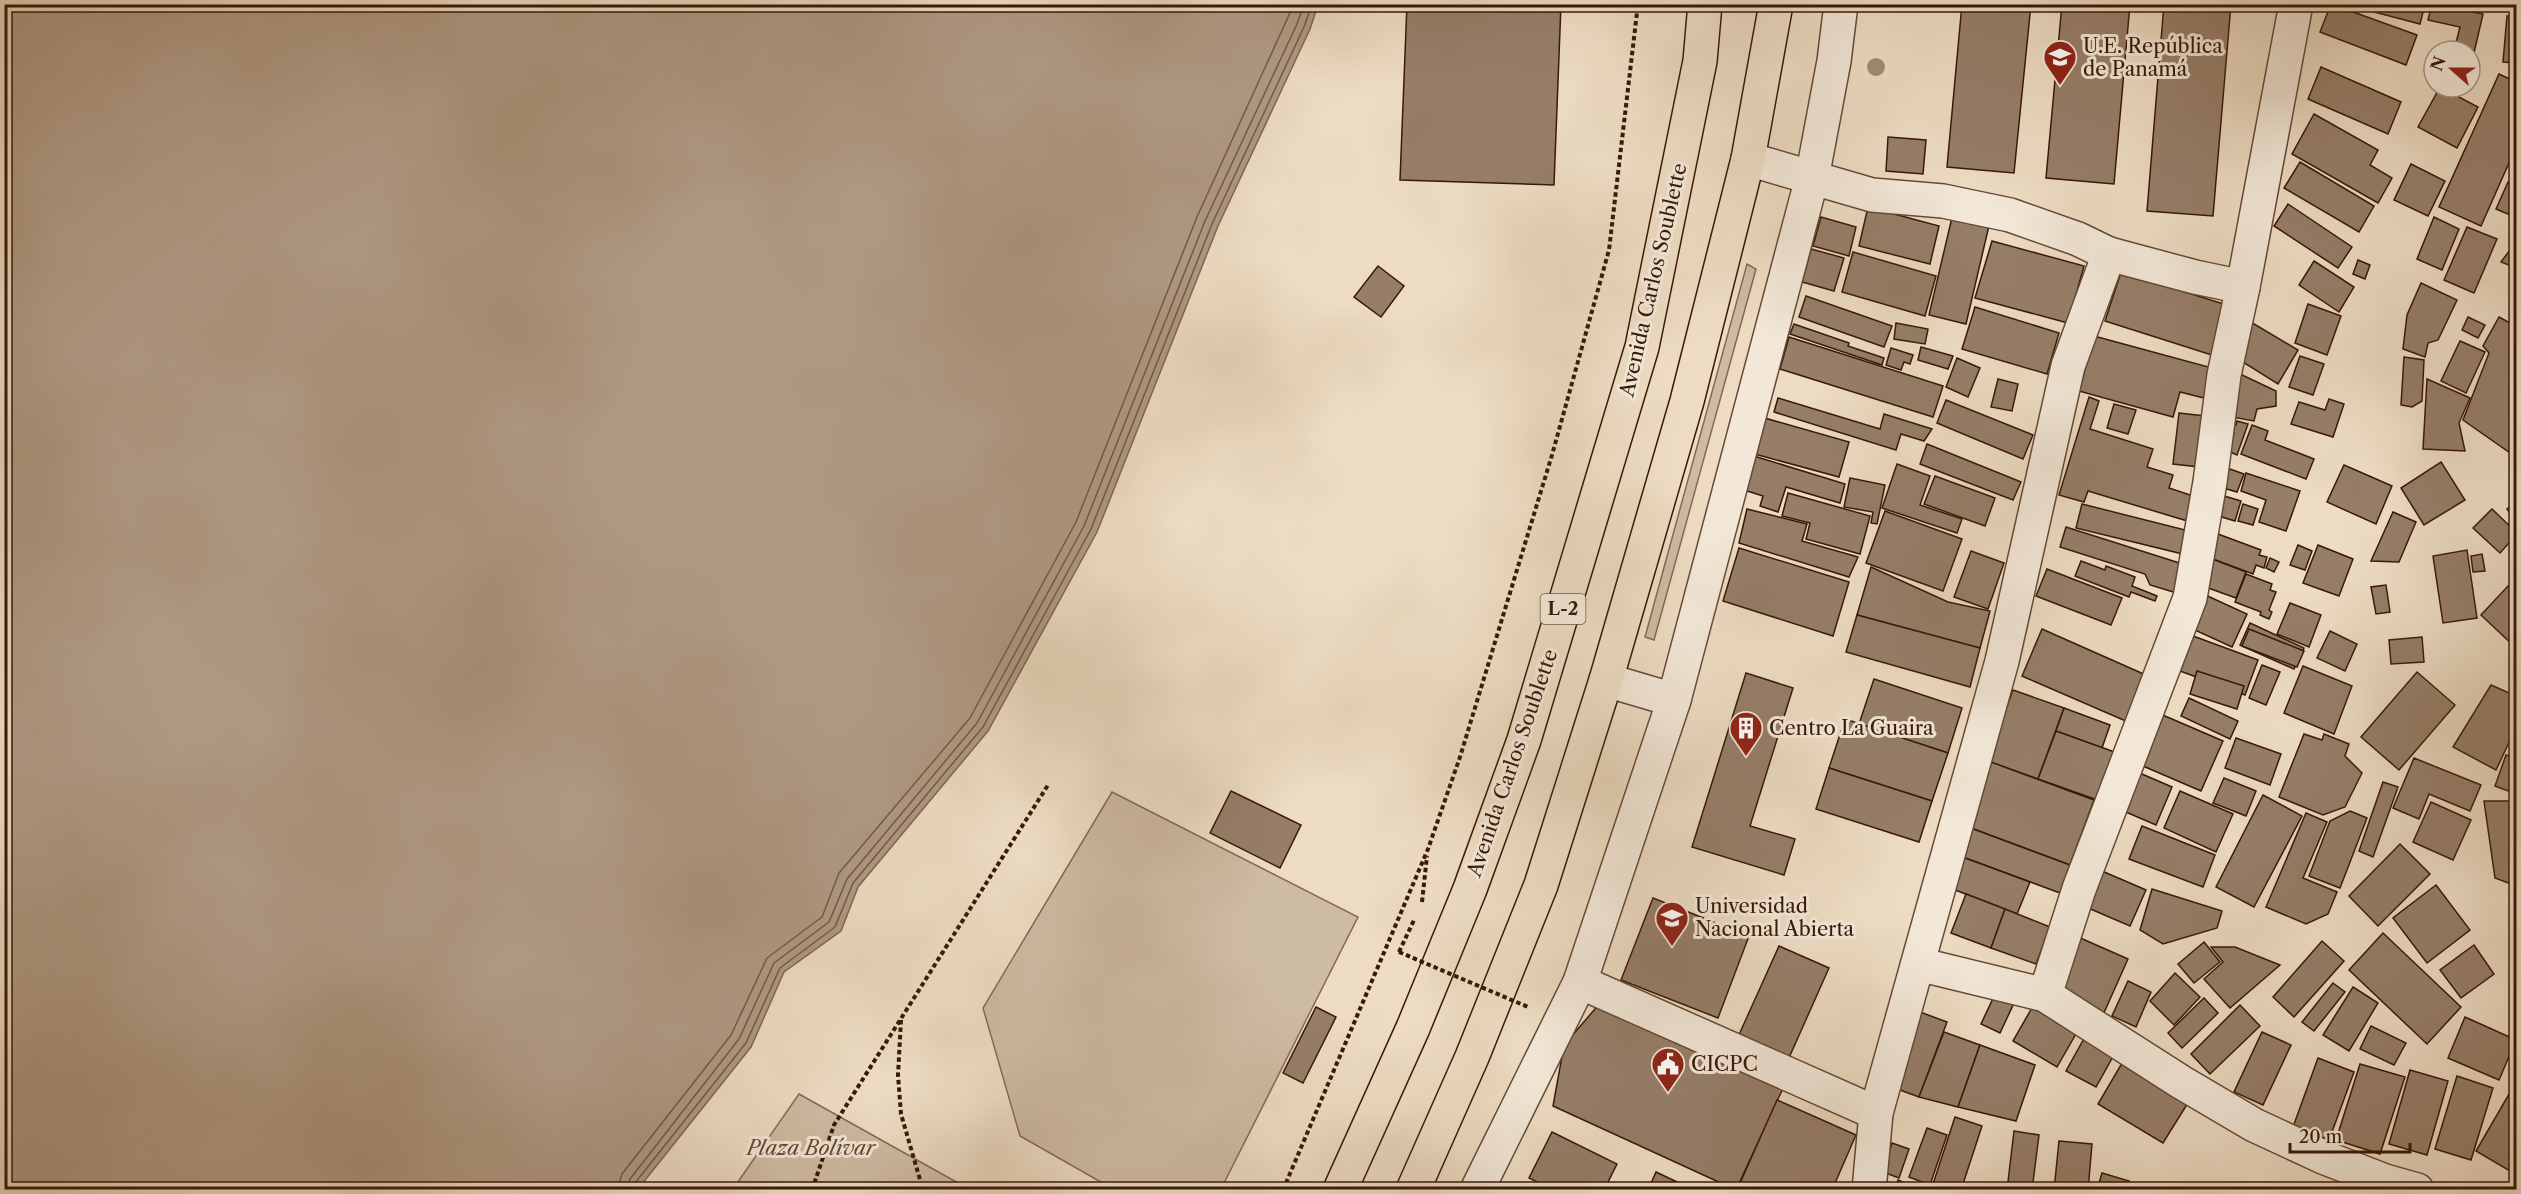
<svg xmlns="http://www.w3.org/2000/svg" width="2521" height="1194" font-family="'Libre Caslon Text',serif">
  <rect width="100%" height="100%" fill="#eddcc3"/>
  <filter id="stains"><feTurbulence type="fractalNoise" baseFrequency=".00333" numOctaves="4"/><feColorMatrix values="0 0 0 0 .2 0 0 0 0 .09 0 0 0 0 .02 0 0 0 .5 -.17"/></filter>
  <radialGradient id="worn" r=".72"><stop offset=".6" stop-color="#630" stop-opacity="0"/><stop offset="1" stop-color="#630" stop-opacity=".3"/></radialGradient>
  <g fill="#cebba3" stroke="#836a55" stroke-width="1.5">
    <polygon points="1747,264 1756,269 1654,640 1645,637"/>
    <polygon points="1112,792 1358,917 1221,1189 1113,1189 1020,1136 983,1008"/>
    <polygon points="799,1094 969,1189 733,1189"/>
  </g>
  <polygon fill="#af9983" stroke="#7f6551" stroke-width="1.5" points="5,4 1318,5 1310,29 1218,226 1097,532 988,731 858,887 841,931 784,972 751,1047 638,1189 5,1189"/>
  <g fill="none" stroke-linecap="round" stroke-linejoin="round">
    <g stroke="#745845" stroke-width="1.5">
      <polyline points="617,1190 622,1174 731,1035 767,958 822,917 839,873 970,718 1076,522 1197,217 1294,4"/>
      <polyline points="626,1190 630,1179 739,1039 774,963 829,922 847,879 977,723 1084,526 1205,221 1297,24 1304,4"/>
      <polyline points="634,1190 635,1183 746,1043 780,968 835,927 853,883 983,727 1091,529 1212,224 1304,27 1312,4"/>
    </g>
  </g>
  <g fill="#967e69" stroke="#381807" stroke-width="1.5">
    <polygon points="1407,4 1561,4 1554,185 1400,180"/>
    <polygon points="1962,4 2031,4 2014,173 1947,167"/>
    <polygon points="2062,4 2130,4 2114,184 2046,178"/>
    <polygon points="2164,4 2231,4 2213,216 2147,211"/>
    <polygon points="2331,4 2417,35 2406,65 2320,32"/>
    <polygon points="2355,4 2425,4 2420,24 2355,7"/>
    <polygon points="2432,4 2483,14 2470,70 2470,51 2454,51 2460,27 2428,20"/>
    <polygon points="2507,16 2516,16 2516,63 2503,62"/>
    <polygon points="2321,67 2401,102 2388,134 2308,99"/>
    <polygon points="2499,74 2516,82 2516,147 2481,226 2439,207"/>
    <polygon points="2440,87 2478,107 2457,148 2418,127"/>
    <polygon points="2314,114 2378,150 2370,165 2392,178 2378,203 2292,154"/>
    <polygon points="1888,137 1926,140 1923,174 1886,171"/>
    <polygon points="2300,162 2374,206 2359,232 2284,188"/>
    <polygon points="2411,164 2445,181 2428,216 2394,200"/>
    <polygon points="2508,182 2516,186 2515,217 2496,209"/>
    <polygon points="2288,204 2352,247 2338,268 2274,226"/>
    <polygon points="1868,207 1939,226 1930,264 1859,246"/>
    <polygon points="1954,209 1991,217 1966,324 1929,315"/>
    <polygon points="1821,217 1856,227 1849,256 1813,246"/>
    <polygon points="2434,217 2459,229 2442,270 2417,259"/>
    <polygon points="2467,227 2497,239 2474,293 2444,280"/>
    <polygon points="1992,241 2084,266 2068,323 1975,298"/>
    <polygon points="2516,242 2516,268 2501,262"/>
    <polygon points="1811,249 1844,258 1834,291 1802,282"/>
    <polygon points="1853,252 1936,276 1925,316 1842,292"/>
    <polygon points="2358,260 2370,265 2365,279 2353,274"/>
    <polygon points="2314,261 2354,287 2339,312 2299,285"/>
    <polygon points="1378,266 1404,286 1381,317 1354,297"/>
    <polygon points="2121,272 2230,306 2215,356 2105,321"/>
    <polygon points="2421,283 2457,300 2438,340 2428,343 2425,357 2403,349 2407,315"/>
    <polygon points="1806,296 1892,326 1884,347 1799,317"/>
    <polygon points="2308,304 2341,316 2327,355 2295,343"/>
    <polygon points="1975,307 2059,333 2047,374 1962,349"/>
    <polygon points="2468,317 2485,325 2478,338 2462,330"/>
    <polygon points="2499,317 2510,323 2516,398 2516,457 2463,420 2489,353 2483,346"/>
    <polygon points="2249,321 2298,350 2278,384 2230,354"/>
    <polygon points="1896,323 1928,329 1925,344 1894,339"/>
    <polygon points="1794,324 1849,343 1848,346 1884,358 1882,365 1790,334"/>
    <polygon points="2094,336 2212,368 2204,398 2180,392 2173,417 2079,391"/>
    <polygon points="1789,337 1943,386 1933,417 1780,369"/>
    <polygon points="2460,341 2485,352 2466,393 2441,381"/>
    <polygon points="1921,347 1953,356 1948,369 1918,360"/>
    <polygon points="1891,348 1913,355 1910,364 1904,362 1901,370 1886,365"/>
    <polygon points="2300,356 2324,364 2313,395 2289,387"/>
    <polygon points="2404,357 2424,360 2422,401 2412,407 2401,405"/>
    <polygon points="1957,358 1980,368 1968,397 1946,387"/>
    <polygon points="2240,374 2276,391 2276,406 2257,409 2254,421 2232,417"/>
    <polygon points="1998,379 2018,384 2012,411 1991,407"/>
    <polygon points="2427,379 2470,398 2459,423 2465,451 2423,449"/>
    <polygon points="2089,397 2099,401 2090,429 2153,449 2147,467 2173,475 2169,488 2202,499 2194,523 2088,491 2084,502 2059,495"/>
    <polygon points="1778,398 1880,429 1884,414 1932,429 1924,441 1901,434 1896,450 1774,412"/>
    <polygon points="2329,399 2344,404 2333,437 2291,424 2299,402 2325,410"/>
    <polygon points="1946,400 2033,435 2023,459 1937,423"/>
    <polygon points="2114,404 2136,410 2128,434 2107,428"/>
    <polygon points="2179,413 2214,417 2208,468 2173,464"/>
    <polygon points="1761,417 1849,442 1839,477 1751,453"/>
    <polygon points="2237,421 2248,424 2237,455 2228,451 2234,433 2226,430 2228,422 2236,425"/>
    <polygon points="2252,425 2268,431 2265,440 2314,459 2306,479 2241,454"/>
    <polygon points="1927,444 2021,482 2013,500 1920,464"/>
    <polygon points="1754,456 1845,484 1840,503 1786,487 1778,512 1760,506 1763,496 1744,490"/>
    <polygon points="2441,462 2465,500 2424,525 2401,488"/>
    <polygon points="1897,464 1930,476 1920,505 1962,519 1957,533 1882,508"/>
    <polygon points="2344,465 2392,486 2376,524 2327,502"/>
    <polygon points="2227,468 2244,474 2237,492 2220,487"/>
    <polygon points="2246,473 2300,491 2286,531 2259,522 2266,500 2241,491"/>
    <polygon points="1935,476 1995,498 1985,526 1924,504"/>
    <polygon points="1850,478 1885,485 1877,524 1871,523 1873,512 1844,507"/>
    <polygon points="1788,493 1870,516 1860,554 1806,539 1810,523 1782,516"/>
    <polygon points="2221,495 2241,501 2235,521 2215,515"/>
    <polygon points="2516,501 2516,521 2507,509"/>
    <polygon points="2082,504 2197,533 2191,556 2076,528"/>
    <polygon points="2243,504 2258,509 2253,525 2238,521"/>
    <polygon points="1747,509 1807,524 1802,541 1858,557 1849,577 1739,543"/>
    <polygon points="2492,509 2516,532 2516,535 2500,553 2473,528"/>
    <polygon points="1885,511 1962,539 1943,591 1866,563"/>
    <polygon points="2393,512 2416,522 2399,562 2371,561"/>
    <polygon points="2066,527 2189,566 2180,594 2150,585 2145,574 2060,547"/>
    <polygon points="2218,534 2261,550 2259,555 2267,557 2264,568 2256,565 2253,574 2210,558"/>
    <polygon points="2298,545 2312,551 2305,570 2290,565"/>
    <polygon points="2318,545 2353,559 2339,596 2303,583"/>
    <polygon points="1739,548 1849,582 1833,636 1723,601"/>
    <polygon points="2467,550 2477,618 2443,623 2433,556"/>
    <polygon points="1971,551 2004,563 1988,609 1954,597"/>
    <polygon points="2482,554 2485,571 2473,572 2471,556"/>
    <polygon points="2210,558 2246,572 2236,598 2200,585"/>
    <polygon points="2270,558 2279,562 2274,572 2266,568"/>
    <polygon points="2081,561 2105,570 2106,566 2135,577 2132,586 2157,596 2155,601 2131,592 2129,597 2075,576"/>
    <polygon points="1871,567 1948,602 1990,611 1980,648 1857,615"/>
    <polygon points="2047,569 2122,598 2111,625 2036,596"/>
    <polygon points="2246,574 2272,584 2270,590 2276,592 2269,610 2272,612 2269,619 2260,615 2261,612 2235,602"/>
    <polygon points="2386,585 2390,612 2376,614 2371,587"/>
    <polygon points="2508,586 2516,594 2516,648 2481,615"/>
    <polygon points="2201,593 2247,614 2232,647 2186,626"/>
    <polygon points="2290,603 2321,615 2309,647 2277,634"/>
    <polygon points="1857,615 1980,648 1970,687 1846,652"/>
    <polygon points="2250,623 2304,648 2294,669 2240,645"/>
    <polygon points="2042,629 2148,676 2128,722 2022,676"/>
    <polygon points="2249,629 2304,651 2297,667 2242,646"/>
    <polygon points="2330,631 2357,644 2345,671 2317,658"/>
    <polygon points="2185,633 2258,660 2245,695 2172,668"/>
    <polygon points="2422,637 2424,662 2391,664 2389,640"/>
    <polygon points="2262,665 2280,672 2266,705 2249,698"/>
    <polygon points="2303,666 2352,686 2334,734 2284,713"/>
    <polygon points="2197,671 2244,686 2237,709 2190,694"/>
    <polygon points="2417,672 2455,705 2399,770 2361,737"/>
    <polygon points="1746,673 1793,688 1750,826 1795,839 1784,875 1692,847"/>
    <polygon points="1874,679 1962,708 1948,753 1859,724"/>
    <polygon points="2491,685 2516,696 2514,732 2496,770 2453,747"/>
    <polygon points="2013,690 2064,708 2038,779 1987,761"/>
    <polygon points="2189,698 2238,721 2230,739 2181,716"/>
    <polygon points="2064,708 2110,725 2102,748 2056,731"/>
    <polygon points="2158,713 2223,741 2201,791 2136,763"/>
    <polygon points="1845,719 1948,753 1932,801 1829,768"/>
    <polygon points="2056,731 2120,754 2103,802 2038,779"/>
    <polygon points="2304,734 2322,740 2324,734 2349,744 2345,756 2362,773 2345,807 2323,815 2279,797"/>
    <polygon points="2236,738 2281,754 2270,785 2225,768"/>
    <polygon points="2506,755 2516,758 2516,794 2495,786"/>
    <polygon points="2414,758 2481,785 2470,811 2429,794 2419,819 2393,808"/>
    <polygon points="1991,762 2094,800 2070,865 1968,827"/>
    <polygon points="1829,768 1932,801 1919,842 1816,809"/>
    <polygon points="2135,771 2172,787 2156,825 2119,809"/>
    <polygon points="2224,778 2256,791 2246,816 2213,803"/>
    <polygon points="2383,782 2398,787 2373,857 2359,851"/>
    <polygon points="1231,791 1301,825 1280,868 1210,833"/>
    <polygon points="2180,791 2233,814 2216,852 2164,828"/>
    <polygon points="2263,795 2302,816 2254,907 2216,887"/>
    <polygon points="2484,801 2516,801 2516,886 2495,878"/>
    <polygon points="2431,802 2471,820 2453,860 2413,842"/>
    <polygon points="2350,811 2367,818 2340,888 2309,876 2330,821"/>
    <polygon points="2306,813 2327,822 2303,878 2337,892 2328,914 2306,924 2266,907"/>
    <polygon points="2142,826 2215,855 2203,887 2129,859"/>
    <polygon points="1968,827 2070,865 2060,893 1957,855"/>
    <polygon points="2400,844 2430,874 2378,926 2349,896"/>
    <polygon points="1957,855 2030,882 2017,914 1945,886"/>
    <polygon points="2095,868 2146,890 2130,926 2079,904"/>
    <polygon points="2436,885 2470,930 2427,963 2393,918"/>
    <polygon points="2152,889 2222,911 2217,928 2163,944 2140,930"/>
    <polygon points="1966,894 2005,909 1991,948 1951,933"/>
    <polygon points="1653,898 1749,936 1718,1018 1621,980"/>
    <polygon points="2005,909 2050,927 2036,964 1991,948"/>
    <polygon points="2383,933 2461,1007 2427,1044 2349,970"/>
    <polygon points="2078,937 2128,959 2103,1015 2052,992"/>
    <polygon points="2322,941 2344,961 2294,1017 2273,997"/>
    <polygon points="2204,942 2220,962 2194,983 2178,964"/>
    <polygon points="2474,945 2494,974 2461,998 2440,970"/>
    <polygon points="1779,946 1829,968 1788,1060 1738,1037"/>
    <polygon points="2211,947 2235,947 2280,965 2230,1008 2204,979 2223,962"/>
    <polygon points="2175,973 2200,997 2174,1025 2150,1001"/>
    <polygon points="2128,981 2151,992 2136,1027 2112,1016"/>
    <polygon points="2333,983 2345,992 2314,1031 2302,1022"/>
    <polygon points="2353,987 2378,1003 2349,1051 2323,1035"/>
    <polygon points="1995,994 2014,1003 2000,1033 1981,1024"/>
    <polygon points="2204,998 2218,1013 2182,1048 2168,1033"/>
    <polygon points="1601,1002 1784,1086 1736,1190 1553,1106 1564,1045"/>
    <polygon points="2240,1005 2260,1026 2210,1074 2191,1054"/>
    <polygon points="2033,1006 2077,1032 2057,1067 2013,1041"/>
    <polygon points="1316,1007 1336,1017 1303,1083 1283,1073"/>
    <polygon points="1920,1012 1947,1022 1919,1097 1892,1087"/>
    <polygon points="2465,1017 2516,1040 2499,1080 2448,1058"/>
    <polygon points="2371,1026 2406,1043 2394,1065 2360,1049"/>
    <polygon points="1944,1032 1980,1045 1958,1107 1919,1097"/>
    <polygon points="2262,1032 2291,1045 2263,1105 2234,1092"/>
    <polygon points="2086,1035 2115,1053 2096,1087 2066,1071"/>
    <polygon points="1980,1045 2035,1065 2016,1121 1958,1107"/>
    <polygon points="2125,1058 2191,1098 2163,1143 2098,1104"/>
    <polygon points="2318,1058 2354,1072 2329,1140 2293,1127"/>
    <polygon points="2360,1064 2405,1077 2380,1154 2336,1140"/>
    <polygon points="2410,1070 2448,1081 2427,1155 2389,1144"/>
    <polygon points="2457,1076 2493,1088 2471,1160 2435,1149"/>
    <polygon points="2516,1082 2516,1172 2515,1174 2476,1151"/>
    <polygon points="1777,1100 1856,1135 1832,1190 1737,1190"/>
    <polygon points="1955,1117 1982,1126 1961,1190 1940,1190 1932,1187"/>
    <polygon points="1927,1128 1947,1135 1930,1185 1909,1177"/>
    <polygon points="2014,1131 2039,1135 2032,1190 2007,1190"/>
    <polygon points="1552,1132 1617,1164 1604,1190 1553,1190 1529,1178"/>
    <polygon points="2059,1141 2092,1144 2088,1190 2054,1190"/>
    <polygon points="1892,1143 1909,1149 1899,1178 1883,1172"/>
    <polygon points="1656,1172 1694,1190 1648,1190"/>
    <polygon points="2102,1173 2129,1181 2126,1190 2097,1190"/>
    <polygon points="1898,1180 1921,1190 1894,1190"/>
  </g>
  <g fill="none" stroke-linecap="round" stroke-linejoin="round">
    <defs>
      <g id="street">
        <polyline points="1748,159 1872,195 1943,201 2010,215 2078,239 2109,254 2195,277 2243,287"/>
        <polyline points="1606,680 1674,700"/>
        <polyline points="1918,964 2045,995 2181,1082 2254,1125 2323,1157 2385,1181 2417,1190"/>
        <polyline points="1580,982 1876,1113"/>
        <polyline points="2045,995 2079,889 2190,598 2210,482 2224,375 2243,287 2296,4"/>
        <polyline points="1477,1190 1580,982 1674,700 1812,178 1834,61 1841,4"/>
        <polyline points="1869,1190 1876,1113 2002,661 2068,366 2109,254"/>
      </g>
      <g id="primary">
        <polyline points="1340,1190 1413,1028 1470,889 1524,740 1642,347 1700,61 1705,4"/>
        <polyline points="1413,1190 1472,1057 1541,885 1606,680 1687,401 1748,159 1776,4"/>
      </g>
    </defs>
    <use href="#street" stroke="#654936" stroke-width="36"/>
    <use href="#primary" stroke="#381807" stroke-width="36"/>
    <g stroke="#381807" stroke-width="4" stroke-dasharray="4.5 3" stroke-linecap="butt">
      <polyline points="1422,902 1427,856"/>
      <polyline points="1399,952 1414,920"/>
      <polyline points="901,1020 898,1075 901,1114 923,1190"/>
      <polyline points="812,1190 834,1125 1048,785"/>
      <polyline points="1283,1190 1428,849 1460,757 1552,455 1609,250 1638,4"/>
    </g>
    <use href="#street" stroke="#f3e8d8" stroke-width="33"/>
    <use href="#primary" stroke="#eddcc3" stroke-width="33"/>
    <polyline stroke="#381807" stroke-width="4" stroke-dasharray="4.5 3" stroke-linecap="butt" points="1399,952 1528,1007"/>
  </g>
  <circle fill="#a28b75" cx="1876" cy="67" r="9"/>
  <defs>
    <symbol id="school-pin" viewBox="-11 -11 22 30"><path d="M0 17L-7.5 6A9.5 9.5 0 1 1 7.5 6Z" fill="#8f2418" stroke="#f3e8d8"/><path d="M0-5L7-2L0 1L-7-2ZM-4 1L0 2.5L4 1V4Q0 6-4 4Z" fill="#fff"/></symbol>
    <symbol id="building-pin" viewBox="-11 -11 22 30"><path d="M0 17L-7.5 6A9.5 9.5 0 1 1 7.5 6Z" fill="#8f2418" stroke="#f3e8d8"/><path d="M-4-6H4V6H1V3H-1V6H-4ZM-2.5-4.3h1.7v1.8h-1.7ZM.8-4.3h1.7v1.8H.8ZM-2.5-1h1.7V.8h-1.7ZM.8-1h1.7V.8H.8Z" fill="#fff"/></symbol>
    <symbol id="university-pin" viewBox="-11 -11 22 30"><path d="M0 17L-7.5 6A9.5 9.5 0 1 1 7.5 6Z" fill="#8f2418" stroke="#f3e8d8"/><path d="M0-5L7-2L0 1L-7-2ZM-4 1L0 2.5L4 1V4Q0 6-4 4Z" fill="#fff"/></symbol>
    <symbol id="civic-pin" viewBox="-11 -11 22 30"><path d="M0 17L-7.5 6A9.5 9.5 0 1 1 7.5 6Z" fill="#8f2418" stroke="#f3e8d8"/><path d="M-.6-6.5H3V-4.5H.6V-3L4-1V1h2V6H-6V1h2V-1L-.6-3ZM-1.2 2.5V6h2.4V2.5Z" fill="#fff"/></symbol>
  </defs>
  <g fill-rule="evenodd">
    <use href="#school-pin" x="2041" y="38" width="38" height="52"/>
    <use href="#building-pin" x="1727" y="709" width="38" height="52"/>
    <use href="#university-pin" x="1653" y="899" width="38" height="52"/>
    <use href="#civic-pin" x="1649" y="1045" width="38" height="52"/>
  </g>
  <g text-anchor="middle" stroke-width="6" stroke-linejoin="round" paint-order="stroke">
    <rect fill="#f3e8d8" stroke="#705646" stroke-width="1.5" x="1540.5" y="594" width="45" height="30" rx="4.5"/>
    <g font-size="18" font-weight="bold" fill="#381807">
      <text x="1563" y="615">L-2</text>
    </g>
    <g font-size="20" fill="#381807" stroke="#f3e8d8" text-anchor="start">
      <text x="2083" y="53">U.E. República<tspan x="2083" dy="23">de Panamá</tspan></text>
      <text x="1769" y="735">Centro La Guaira</text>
      <text x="1695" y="913">Universidad<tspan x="1695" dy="23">Nacional Abierta</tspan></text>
      <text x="1691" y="1071">CICPC</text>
    </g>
    <g font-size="20" fill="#381807" stroke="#f3e8d8">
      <text transform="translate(1653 280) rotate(-77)" y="7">Avenida Carlos Soublette</text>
      <text transform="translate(1512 763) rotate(-71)" y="7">Avenida Carlos Soublette</text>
    </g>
    <g font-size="20" font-style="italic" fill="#654936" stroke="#f3e8d8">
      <text x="811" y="1155">Plaza Bolívar</text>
    </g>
  </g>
  <rect width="2521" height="1194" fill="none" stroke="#eddcc3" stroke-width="24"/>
  <rect x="6" y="6" width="2509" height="1182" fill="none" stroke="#381807" stroke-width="3"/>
  <rect x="12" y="12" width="2497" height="1170" fill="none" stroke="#381807" stroke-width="1.5"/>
  <g transform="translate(2452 69) rotate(291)"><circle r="28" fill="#f3e8d8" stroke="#a89584" stroke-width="1.5"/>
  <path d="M0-4.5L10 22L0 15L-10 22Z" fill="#8f2418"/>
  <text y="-9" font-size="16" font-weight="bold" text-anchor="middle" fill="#381807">N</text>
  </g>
  <path d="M2290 1143v9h120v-9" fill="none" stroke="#381807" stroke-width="3"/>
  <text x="2299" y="1143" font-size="18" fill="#381807" stroke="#f3e8d8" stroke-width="4.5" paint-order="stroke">20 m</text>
  <rect width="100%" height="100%" filter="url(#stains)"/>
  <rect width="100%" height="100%" fill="url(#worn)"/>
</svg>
